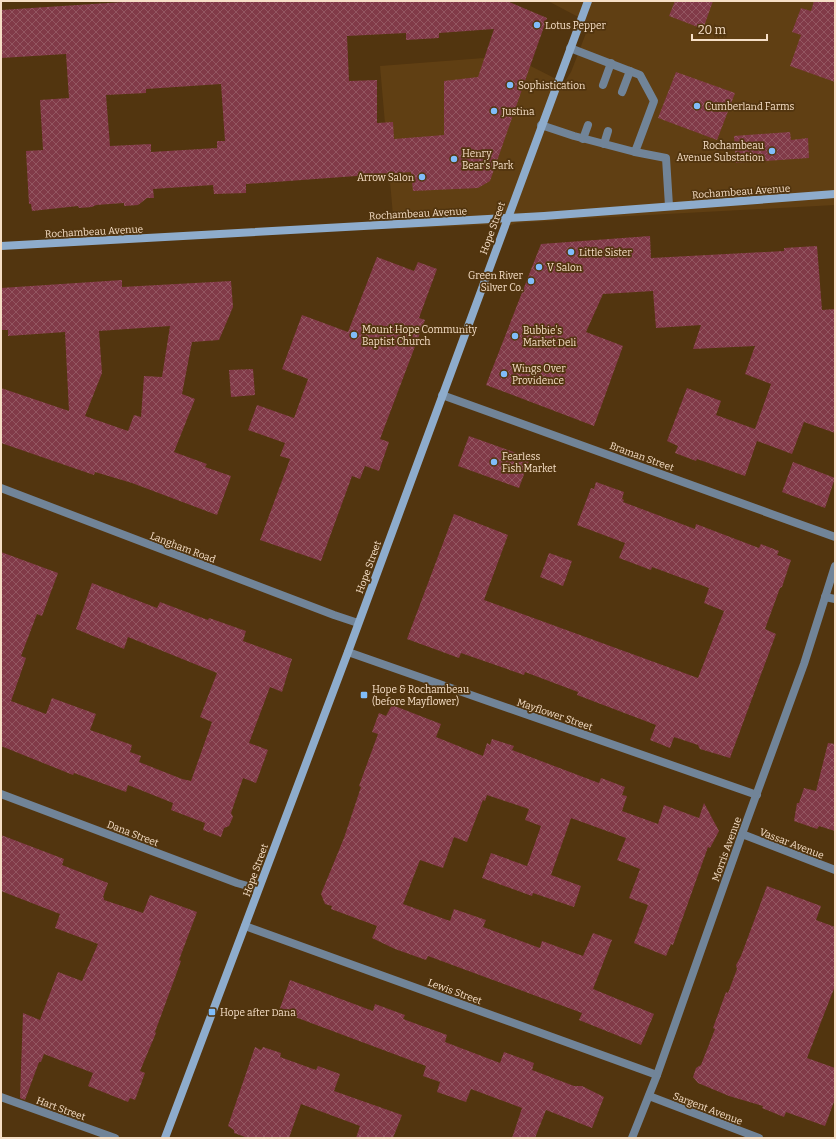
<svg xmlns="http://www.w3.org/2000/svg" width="836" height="1139" font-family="Bitter,serif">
  <defs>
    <pattern id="building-cross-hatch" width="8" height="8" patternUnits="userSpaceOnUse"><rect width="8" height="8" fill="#813a48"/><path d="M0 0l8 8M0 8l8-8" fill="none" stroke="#935661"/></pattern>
  </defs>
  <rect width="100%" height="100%" fill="#52350f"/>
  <polygon fill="#603f13" points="548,1 835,1 835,205 593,218 517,223 511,225 502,224 400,229 394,227 380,66 511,56 564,83 571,72 588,28 584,20"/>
  <g fill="url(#building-cross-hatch)" fill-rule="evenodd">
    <path d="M139 1H507L547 18 490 181 478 188 413 191 411 172 246 184V193L214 194 213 185 153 189 154 198H147L138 205 124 206V203L96 205 92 207 79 208 78 206 32 211 31 204H29L26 151 43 150 40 100 69 98 66 54 1 58V10ZM494 29 478 77 444 81V135L394 139 393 122 377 123V80L349 81 347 36 406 33V40L439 38V33ZM221 84 225 141H217V148L151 152V144L110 146 106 95 146 93V89Z"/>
    <polygon points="675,1 713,1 703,29 669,16"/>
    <polygon points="814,1 835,1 835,82 790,66 801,35 792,32 801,8 811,11"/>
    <polygon points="676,72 735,93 717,140 658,118"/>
    <polygon points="790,132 791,140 808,138 809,158 736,163 734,136"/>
    <polygon points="650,236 651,258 784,251 784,248 817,246 822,310 835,309 835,433 804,422 792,454 757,441 745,476 697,459 696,461 675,453 678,446 667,441 687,388 721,401 716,415 755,429 771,384 745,374 755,346 693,349 701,325 656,328 653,291 603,294 586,332 623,346 594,426 486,385 541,244"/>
    <polygon points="377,257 414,271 418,262 437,269 419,318 425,320 380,439 389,442 379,471 365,466 360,479 352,476 321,561 260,540 290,459 280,456 285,443 248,430 257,405 294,418 308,379 282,369 302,315 348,332"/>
    <path d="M122 280V287L231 281 233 307 219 340 192 342 182 394 195 399 174 452 207 464 205 467 231 476 217 515 132 483 95 472 94 475 1 443V388L69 411 65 332 8 336V330H1V288ZM170 326 162 377 144 376 141 417 134 415 128 431 85 416 102 373 99 331Z"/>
    <polygon points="253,369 255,395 231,397 229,370"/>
    <polygon points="469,436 530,458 519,488 458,466"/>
    <polygon points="793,462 835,478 825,508 782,492"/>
    <polygon points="596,482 624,492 622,499 624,500 623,502 695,529 696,524 759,548 761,544 779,551 777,555 791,560 782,587 780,588 765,629 776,634 730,758 700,749 698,745 674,737 670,748 650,740 656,725 577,695 578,692 525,672 524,675 461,653 459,658 407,639 454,514 508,535 484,600 698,678 724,611 704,603 709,588 652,567 651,570 619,558 625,543 577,525 591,488 594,489"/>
    <polygon points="1,552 58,573 42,616 37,614 21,656 26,658 11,701 46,714 52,698 96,714 90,730 132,745 130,752 141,756 139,762 182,779 191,781 212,722 200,717 217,673 128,637 124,649 76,629 92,583 157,608 160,602 208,620 209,618 246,631 243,641 292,659 282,692 270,687 249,743 268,750 256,783 243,778 231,813 233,817 229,826 224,828 221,837 203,830 205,823 171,810 173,803 128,785 126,792 74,773 73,775 1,746"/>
    <polygon points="549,553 572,561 563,586 540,577"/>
    <polygon points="392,705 441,724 436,737 483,756 487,743 490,745 492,739 514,746 512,750 599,783 601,778 625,787 622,795 627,796 622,811 658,824 664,805 699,818 704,803 719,831 710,848 708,847 673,945 671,944 666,956 634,943 648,905 629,898 640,869 617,860 626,838 571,818 551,875 581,886 574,907 533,893 532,896 482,878 491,853 527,866 541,826 525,820 529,809 487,795 485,801 483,800 467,842 454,837 443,868 420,860 403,904 450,921 454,909 486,920 483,927 540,948 542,941 583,956 593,933 612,940 593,989 654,1014 641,1045 579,1020 582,1013 428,956 426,960 395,949 372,938 377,926 331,909 332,906 325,904 321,894 344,838 361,787 359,786 378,734 372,732 379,713 386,716"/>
    <polygon points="828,743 835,744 835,831 819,826 817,829 794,821 797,803 799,803 804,788 816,791"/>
    <polygon points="1,835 64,859 62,865 108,883 103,897 104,898 104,900 143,913 150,895 197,912 179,960 181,961 155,1032 156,1033 140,1071 145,1073 135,1100 130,1098 128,1102 88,1086 93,1073 44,1054 41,1062 39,1062 25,1100 20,1098 23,1013 40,1020 58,972 82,981 98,944 55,928 60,914 1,891"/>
    <polygon points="767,886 821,906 816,920 835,927 835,986 807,1058 835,1068 835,1099 825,1126 786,1112 784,1117 762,1108 763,1106 729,1096 698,1083 693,1077 696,1068 701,1065 715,1029 713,1028 726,992 728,993 737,969 736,965 741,956"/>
    <polygon points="290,980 373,1011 375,1004 405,1015 403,1019 447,1035 445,1042 500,1063 504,1052 534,1063 532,1070 574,1086 582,1086 604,1097 592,1128 546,1110 535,1138 512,1138 522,1108 471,1089 466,1102 437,1092 440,1082 423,1076 426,1066 279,1011"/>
    <polygon points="255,1047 261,1050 263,1047 281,1053 280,1057 316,1070 318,1066 340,1074 334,1091 402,1115 393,1138 356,1138 360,1126 301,1104 289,1138 248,1138 234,1133 234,1130 228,1126"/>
  </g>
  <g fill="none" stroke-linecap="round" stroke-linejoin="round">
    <g stroke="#718498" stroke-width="8">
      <polyline points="603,85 611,63"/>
      <polyline points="622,92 630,71"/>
      <polyline points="541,125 574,136 635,152 654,101 640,75 570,48"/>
      <polyline points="583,139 588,125"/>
      <polyline points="604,144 608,131"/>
      <polyline points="635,152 666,158 669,206"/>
    </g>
    <g stroke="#718498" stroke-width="8">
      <polyline points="442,395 835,537"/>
      <polyline points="1,488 334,615 358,623"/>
      <polyline points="825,597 835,599"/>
      <polyline points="348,652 757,795"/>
      <polyline points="1,794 237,883 258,889"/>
      <polyline points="742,834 835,870"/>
      <polyline points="245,926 657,1075"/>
      <polyline points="649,1096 759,1138"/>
      <polyline points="1,1097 115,1138"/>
      <polyline points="632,1138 657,1075 742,834 804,664 835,566"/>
    </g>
    <g stroke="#8eaccc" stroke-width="8">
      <polyline points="1,246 544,216 835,194"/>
      <polyline points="165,1138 348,652 588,1"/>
    </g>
  </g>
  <g fill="#80bdfa" stroke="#52350f" stroke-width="1.5">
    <circle cx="537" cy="25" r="4"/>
    <circle cx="510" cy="85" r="4"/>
    <circle cx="697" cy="106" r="4"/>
    <circle cx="494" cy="111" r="4"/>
    <circle cx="772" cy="151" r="4"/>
    <circle cx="454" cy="159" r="4"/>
    <circle cx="422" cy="177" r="4"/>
    <circle cx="571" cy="252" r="4"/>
    <circle cx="539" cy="267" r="4"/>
    <circle cx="531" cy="281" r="4"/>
    <circle cx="354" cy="335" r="4"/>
    <circle cx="515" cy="336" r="4"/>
    <circle cx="504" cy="374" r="4"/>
    <circle cx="494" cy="462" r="4"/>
    <rect x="360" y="691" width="8" height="8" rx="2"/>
    <rect x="208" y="1008" width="8" height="8" rx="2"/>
  </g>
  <g text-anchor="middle" stroke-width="3.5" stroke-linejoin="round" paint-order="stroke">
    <g font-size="10" fill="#f6dfc7" stroke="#52350f" text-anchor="start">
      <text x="545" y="29">Lotus Pepper</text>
      <text x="518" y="89">Sophistication</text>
      <text x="705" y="110">Cumberland Farms</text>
      <text x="502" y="115">Justina</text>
      <text x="764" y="149" text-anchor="end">Rochambeau<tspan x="764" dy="12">Avenue Substation</tspan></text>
      <text x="462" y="157">Henry<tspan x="462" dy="12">Bear's Park</tspan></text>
      <text x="414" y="181" text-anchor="end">Arrow Salon</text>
      <text x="579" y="256">Little Sister</text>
      <text x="547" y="271">V Salon</text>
      <text x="523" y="279" text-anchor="end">Green River<tspan x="523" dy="12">Silver Co.</tspan></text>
      <text x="362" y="333">Mount Hope Community<tspan x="362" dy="12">Baptist Church</tspan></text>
      <text x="523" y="334">Bubbie's<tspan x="523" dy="12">Market Deli</tspan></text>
      <text x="512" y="372">Wings Over<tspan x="512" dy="12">Providence</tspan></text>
      <text x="502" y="460">Fearless<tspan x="502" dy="12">Fish Market</tspan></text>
      <text x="372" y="693">Hope &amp; Rochambeau<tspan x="372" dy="12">(before Mayflower)</tspan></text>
      <text x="220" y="1016">Hope after Dana</text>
    </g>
    <g font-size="10" fill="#f6dfc7" stroke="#52350f">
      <text transform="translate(741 191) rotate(-4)" y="4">Rochambeau Avenue</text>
      <text transform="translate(418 213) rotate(-3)" y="4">Rochambeau Avenue</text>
      <text transform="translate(492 228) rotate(-70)" y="4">Hope Street</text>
      <text transform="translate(94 231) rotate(-3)" y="4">Rochambeau Avenue</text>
      <text transform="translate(642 456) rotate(20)" y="4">Braman Street</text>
      <text transform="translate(183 547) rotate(21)" y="4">Langham Road</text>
      <text transform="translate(368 567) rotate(-70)" y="4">Hope Street</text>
      <text transform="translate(555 714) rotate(19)" y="4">Mayflower Street</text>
      <text transform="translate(133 833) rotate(21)" y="4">Dana Street</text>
      <text transform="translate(792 843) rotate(21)" y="4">Vassar Avenue</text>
      <text transform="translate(726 849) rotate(-70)" y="4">Morris Avenue</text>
      <text transform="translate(255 870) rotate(-70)" y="4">Hope Street</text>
      <text transform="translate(455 991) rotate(20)" y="4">Lewis Street</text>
      <text transform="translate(61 1108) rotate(20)" y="4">Hart Street</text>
      <text transform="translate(708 1108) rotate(21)" y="4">Sargent Avenue</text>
    </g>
  </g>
  <rect width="836" height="1139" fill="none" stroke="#f6dfc7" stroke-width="4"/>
  <path d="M692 34v6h75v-6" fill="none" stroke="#f6dfc7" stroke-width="2"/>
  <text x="698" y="34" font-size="12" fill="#f6dfc7" stroke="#52350f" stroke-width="3" paint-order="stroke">20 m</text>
</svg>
